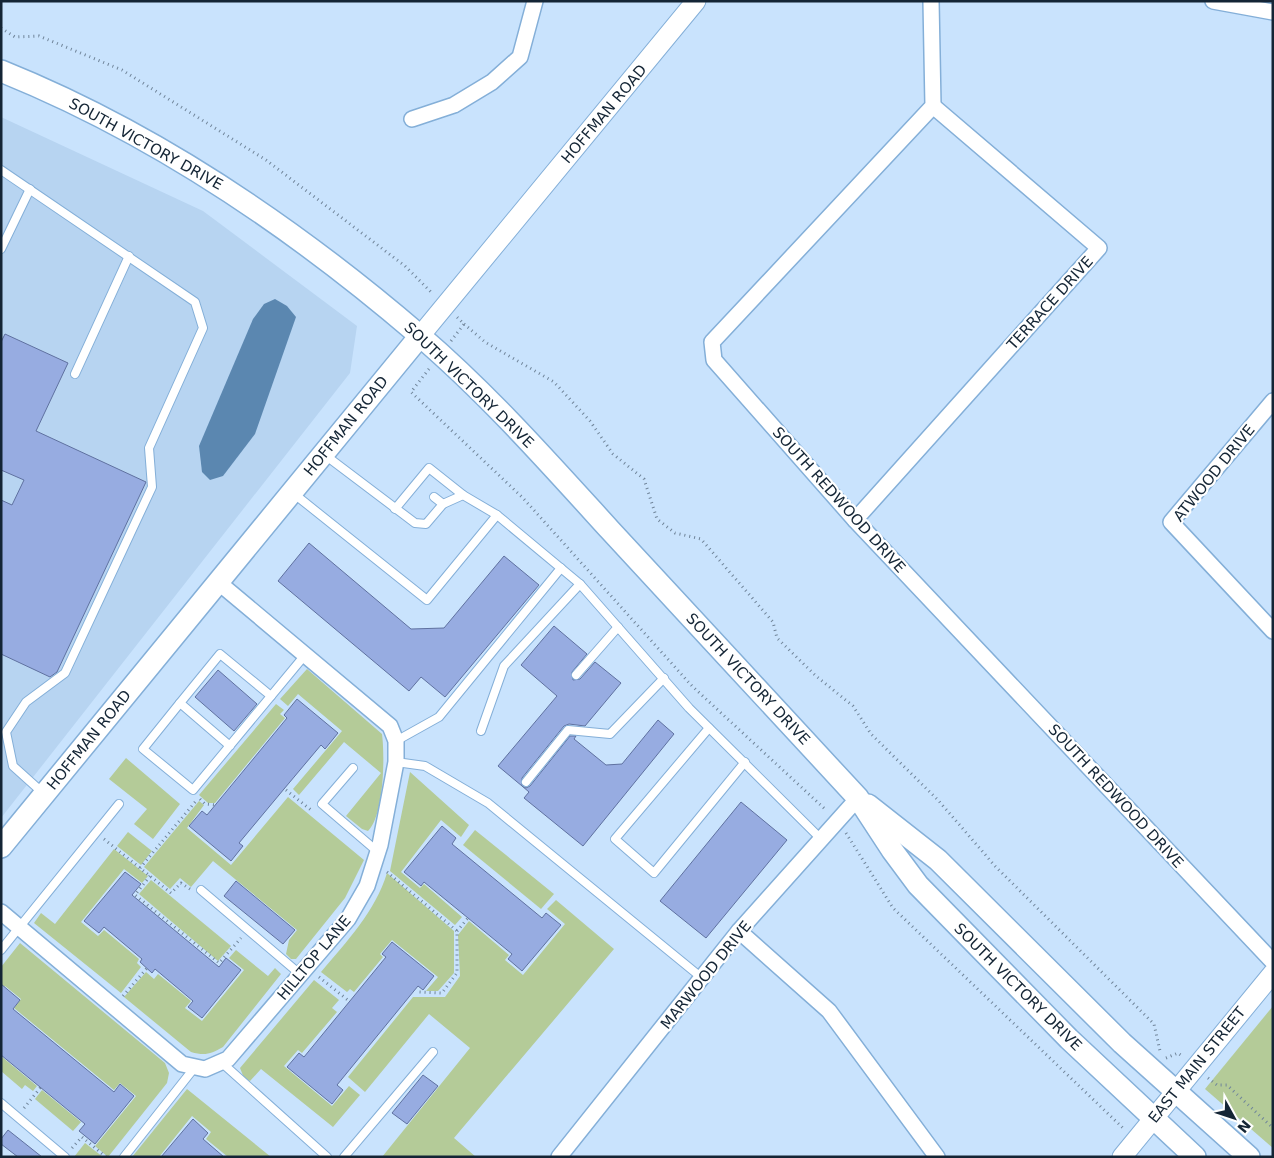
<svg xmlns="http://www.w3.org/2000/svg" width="1274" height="1158" font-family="'DejaVu Sans',sans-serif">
  <rect width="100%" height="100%" fill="#c9e3fd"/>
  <polygon fill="#b7d4f1" points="1,117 203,211 357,326 350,373 1,818"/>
  <g fill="#b4cb98">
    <path d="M307 669 382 734C385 756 384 816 368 831L362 829 346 816 381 773 344 742 299 795 293 789 342 731 298 694 288 706 280 699Z"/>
    <polygon points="276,704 284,710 280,714 285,718 215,803 208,803 199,795"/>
    <polygon points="126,758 180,804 153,839 134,824 147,809 109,779"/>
    <polygon points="410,772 469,825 461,837 441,820 401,872 420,888 424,884 462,917 455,925 390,871"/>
    <polygon points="288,797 364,860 345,898 296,959 291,959 286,954 289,940 297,930 213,861 191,887 180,878 170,889 144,867 199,801 204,805 187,828 231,865"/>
    <polygon points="475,830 554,894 541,909 463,845"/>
    <polygon points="128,832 152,851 141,865 117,846"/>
    <polygon points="114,849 148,876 142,883 124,869 81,922 98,936 104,930 139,959 137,963 141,967 121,993 34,923 41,913 55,924"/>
    <path d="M387 873 454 931V973L438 991H426L438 977 392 940 380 954 383 957 354 992 350 989 347 992 321 972C347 941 375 912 387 873Z"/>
    <polygon points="151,880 231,946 218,961 139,894"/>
    <polygon points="556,900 614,949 454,1138 476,1157 382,1157 470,1048 429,1014 365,1092 348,1077 413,997 445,997 460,976 458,935 469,921 509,955 505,960 523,975 565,924 547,909"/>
    <polygon points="20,943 165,1063 169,1073 167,1083 108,1157 95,1146 136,1096 120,1083 114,1090 14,1008 21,999 5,986 1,991 1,967"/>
    <path d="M236 950 268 976 275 968 281 974 223 1047C211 1054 205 1056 191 1052L124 997 146 972 154 979 158 974 191 1001 185 1008 202 1021 244 970 229 958Z"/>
    <polygon points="314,980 339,1000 332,1008 337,1012 302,1053 298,1050 284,1066 332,1106 349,1086 360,1095 333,1127 261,1069 250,1081 244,1078 240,1068"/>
    <polygon points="1273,1006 1273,1148 1205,1089"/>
    <polygon points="1,1056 37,1086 33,1091 25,1085 22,1089 1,1071"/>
    <polygon points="187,1089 271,1157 228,1157 206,1139 211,1132 192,1116 159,1157 132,1157"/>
    <polygon points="42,1090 81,1122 73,1131 35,1099"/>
    <polygon points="85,1143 103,1157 74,1157"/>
  </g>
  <polygon fill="#5b87b0" points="275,299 287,306 296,317 255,434 223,476 210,480 202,472 199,446 253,319 264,304"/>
  <g fill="#97ace1" stroke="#5f71a0">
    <polygon points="5,334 68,363 36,431 146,482 57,672 50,677 1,654 1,500 12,505 24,480 1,470 1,342"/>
    <polygon points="309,543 411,629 444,628 504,556 539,585 445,697 421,677 409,691 278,581"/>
    <polygon points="554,626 587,654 572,672 573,680 580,679 595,662 621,683 585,726 569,724 564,726 522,778 522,786 498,766 557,696 521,665"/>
    <polygon points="218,670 257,704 234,731 195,697"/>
    <polygon points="297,699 338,733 325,749 321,745 284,789 239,843 243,846 231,861 189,826 202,811 207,815 287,718 284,715"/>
    <polygon points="658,720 674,734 583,846 524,798 529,792 522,786 526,788 530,786 570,736 576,736 574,739 606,765 622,764"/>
    <polygon points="741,802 787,840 706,938 660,901"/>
    <polygon points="442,826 456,838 452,844 542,918 546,913 561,925 522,971 508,959 512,954 424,882 421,886 404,872"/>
    <polygon points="125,872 141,884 132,895 219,967 226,958 241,970 202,1018 188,1007 193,1001 155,969 152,973 140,962 142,959 104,927 99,933 84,921"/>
    <polygon points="236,881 295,930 283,944 224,896"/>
    <polygon points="392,942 434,976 423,990 418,986 337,1085 343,1090 332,1104 287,1067 299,1053 304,1057 386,957 382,954"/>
    <polygon points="1,984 20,1000 13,1009 114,1092 120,1084 134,1096 95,1144 79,1131 85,1124 1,1055"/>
    <polygon points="423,1075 438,1086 407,1124 392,1113"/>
    <polygon points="193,1119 208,1133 203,1139 224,1157 161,1157"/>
    <polygon points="8,1130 42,1157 18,1157 1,1144 1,1139"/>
  </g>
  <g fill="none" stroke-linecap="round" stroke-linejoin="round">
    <defs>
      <g id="service">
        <polyline points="1,170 195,302 203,328 149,448 152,487 65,673 26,702 6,732 13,766 43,793"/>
        <polyline points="1,249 30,189"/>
        <polyline points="75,374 129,256"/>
        <polyline points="325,455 415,523 426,524 443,504 463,495 497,515"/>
        <polyline points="293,493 427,600 497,515 580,584 689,708 821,839"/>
        <polyline points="434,497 443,504"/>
        <polyline points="395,509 429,468 463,495"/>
        <polyline points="576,675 618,627"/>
        <polyline points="180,703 220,654 271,696"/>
        <polyline points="709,728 615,839 654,873 745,762"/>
        <polyline points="481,731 504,666 580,584"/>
        <polyline points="396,741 439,717 561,568"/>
        <polyline points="230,746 180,703 143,749 193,790 305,655"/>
        <polyline points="396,762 425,766 488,803 702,978"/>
        <polyline points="353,768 322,804 378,852"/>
        <polyline points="526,782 568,730 610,734 664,678"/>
        <polyline points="201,890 301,975"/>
        <polyline points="1,950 119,804"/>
        <polyline points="221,1062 327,1157"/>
        <polyline points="1,1103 65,1157"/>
        <polyline points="124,1157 195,1067"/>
        <polyline points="344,1157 433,1052"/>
      </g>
      <g id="minor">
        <polyline points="931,1 933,106 712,342 714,360 855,520 1273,962"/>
        <polyline points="1213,1 1273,12"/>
        <polyline points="412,119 454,105 492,82 520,57 535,1"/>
        <polyline points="1273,401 1171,522 1273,631"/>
        <polyline points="855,520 1099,248 933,106"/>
        <polyline points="1,912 182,1064 205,1069 228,1059 348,919 367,886 380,845 396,762 396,741 390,726 218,582"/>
        <polyline points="739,931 829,1011 937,1157"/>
        <polyline points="559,1157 739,931 858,798"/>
      </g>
      <g id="tertiary">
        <polyline points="420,336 696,1"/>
        <polyline points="1122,1157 1273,973"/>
      </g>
      <g id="secondary">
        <path d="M1 71C155 133 293 227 419 335 488 394 549 463 610 530 693 619 775 709 858 798L892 850 918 885 1069 1039 1195 1157"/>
        <polyline points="868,805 938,860 1122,1043 1249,1157"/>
        <polyline points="1,847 420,336"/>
      </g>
    </defs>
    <use href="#service" stroke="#84afd8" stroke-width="10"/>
    <use href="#minor" stroke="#84afd8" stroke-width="18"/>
    <use href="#tertiary" stroke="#84afd8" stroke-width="21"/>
    <use href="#secondary" stroke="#84afd8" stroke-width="24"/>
    <g stroke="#70859a" stroke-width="3" stroke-dasharray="1 4" stroke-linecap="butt">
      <polyline points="1,28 15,37 39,36 122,70 266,160 405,266 433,294"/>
      <polyline points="464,324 485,342 554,382 590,421 613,454 644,479 657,519 675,533 701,539 773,622 777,638 816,676 853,706 871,734 938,800 995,866 1154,1024 1160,1051"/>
      <polyline points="451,341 464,324 457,317"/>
      <polyline points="429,369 411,392 523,498 692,686 826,810"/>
      <polyline points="286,790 311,810"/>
      <polyline points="200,799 205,804 216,805"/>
      <polyline points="846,833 893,908 1123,1128"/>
      <polyline points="104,839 171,893 181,883 190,889"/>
      <polyline points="140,868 196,801"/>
      <polyline points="387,872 457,931 457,973 442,993 419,992"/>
      <polyline points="150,876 135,895 219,963 241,938"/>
      <polyline points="457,931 468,918"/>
      <polyline points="319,977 349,1001"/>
      <polyline points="123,996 147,968"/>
      <polyline points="1166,1058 1178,1053 1182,1056"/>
      <polyline points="1208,1078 1217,1085 1227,1085 1273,1128"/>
      <polyline points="24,1108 41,1087"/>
      <polyline points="72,1148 82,1137 106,1157"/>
    </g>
    <use href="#service" stroke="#fff" stroke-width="8"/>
    <use href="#minor" stroke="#fff" stroke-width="15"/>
    <use href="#tertiary" stroke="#fff" stroke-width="19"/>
    <use href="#secondary" stroke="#fff" stroke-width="21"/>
  </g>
  <g text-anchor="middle" stroke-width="4.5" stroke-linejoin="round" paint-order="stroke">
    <g font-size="15" fill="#142535" stroke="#fff">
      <text transform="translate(604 114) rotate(-50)" y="5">HOFFMAN ROAD</text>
      <text transform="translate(146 144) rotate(29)" y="5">SOUTH VICTORY DRIVE</text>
      <text transform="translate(1050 303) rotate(-48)" y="5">TERRACE DRIVE</text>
      <text transform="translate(469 385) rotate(44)" y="5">SOUTH VICTORY DRIVE</text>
      <text transform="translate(346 426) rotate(-51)" y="5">HOFFMAN ROAD</text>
      <text transform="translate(1214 473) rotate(-51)" y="5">ATWOOD DRIVE</text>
      <text transform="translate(839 500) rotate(48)" y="5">SOUTH REDWOOD DRIVE</text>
      <text transform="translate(748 679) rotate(47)" y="5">SOUTH VICTORY DRIVE</text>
      <text transform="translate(89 740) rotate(-51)" y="5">HOFFMAN ROAD</text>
      <text transform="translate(1116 796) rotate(47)" y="5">SOUTH REDWOOD DRIVE</text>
      <text transform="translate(314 958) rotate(-50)" y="5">HILLTOP LANE</text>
      <text transform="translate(706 975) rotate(-51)" y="5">MARWOOD DRIVE</text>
      <text transform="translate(1018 987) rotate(45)" y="5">SOUTH VICTORY DRIVE</text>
      <text transform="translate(1197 1065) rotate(-51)" y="5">EAST MAIN STREET</text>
    </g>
  </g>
  <rect width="1274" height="1158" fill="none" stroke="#142535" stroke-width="5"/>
  <g transform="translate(1234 1118) rotate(130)" stroke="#ffffff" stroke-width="4" paint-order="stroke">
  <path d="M0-4L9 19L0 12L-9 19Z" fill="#142535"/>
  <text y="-8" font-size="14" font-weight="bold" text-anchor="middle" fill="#142535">N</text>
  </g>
</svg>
